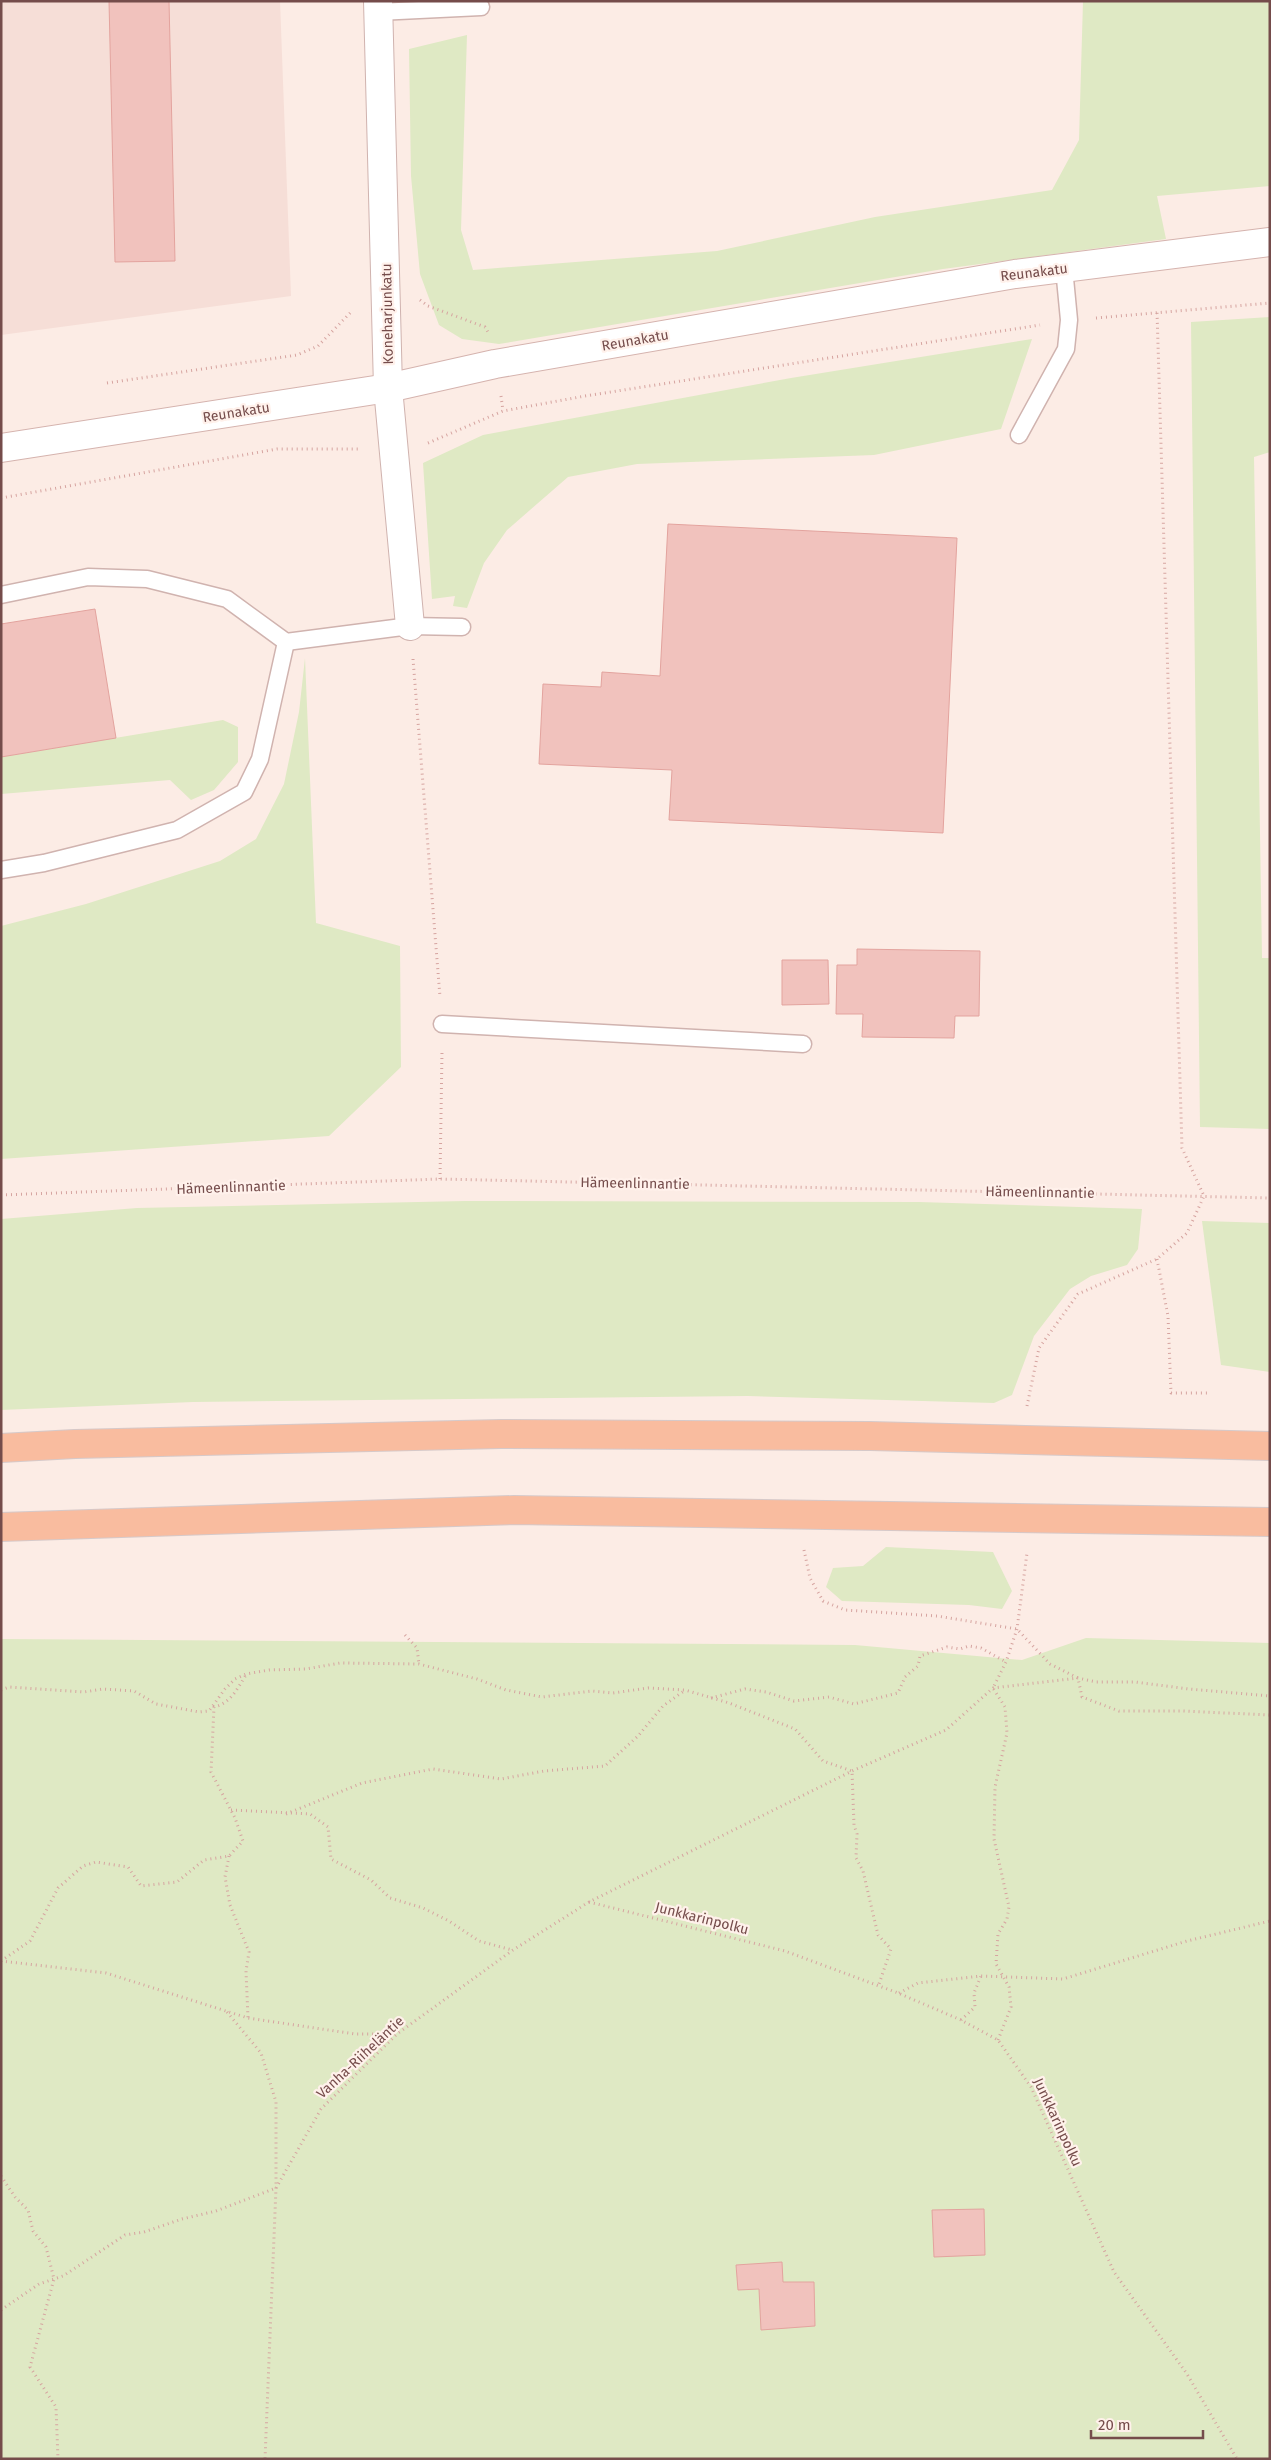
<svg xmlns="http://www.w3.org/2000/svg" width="1271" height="2460" font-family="'Fira Sans',sans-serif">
  <rect width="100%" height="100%" fill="#fcece5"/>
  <polygon fill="#f6ded7" points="1,1 280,1 291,296 1,335"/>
  <g fill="#dfe9c4">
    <polygon points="1083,1 1270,1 1270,186 1157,196 1166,239 943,269 499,344 462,339 439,325 420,274 411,176 409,49 467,35 461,230 473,270 717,251 875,217 1052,190 1079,140"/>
    <polygon points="1270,317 1270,452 1254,457 1262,958 1270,958 1270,1129 1200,1127 1191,322"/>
    <polygon points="1032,339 1001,429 874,455 637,464 568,477 507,530 484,563 467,608 453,606 455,596 432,599 423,463 483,435 791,378"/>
    <polygon points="305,658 316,923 400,946 401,1067 329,1136 1,1159 1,926 86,904 220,861 256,839 284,784 299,712"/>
    <polygon points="223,720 238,727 238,762 214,790 191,800 170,780 1,794 1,757"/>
    <polygon points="465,1201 919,1202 1142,1209 1138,1249 1127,1265 1091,1276 1070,1289 1034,1336 1012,1395 994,1403 748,1396 193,1402 1,1410 1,1219 137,1208"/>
    <polygon points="1202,1221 1270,1223 1270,1372 1221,1365"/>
    <polygon points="886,1547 993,1552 1012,1591 1002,1609 969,1605 842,1601 826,1587 833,1568 863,1566"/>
    <polygon points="1086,1638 1270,1643 1270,2459 1,2459 1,1639 855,1645 1022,1660"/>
  </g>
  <g fill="#f1c2bd" stroke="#e3a39e">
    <polygon points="109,1 169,1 175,261 115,262"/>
    <polygon points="668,524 957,538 943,833 669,820 672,770 539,764 543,684 601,687 602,672 660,676"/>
    <polygon points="95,609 116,738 1,757 1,624"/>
    <polygon points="857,949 980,951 979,1016 955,1016 954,1038 862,1037 863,1014 836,1014 837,965 857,965"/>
    <polygon points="782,960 828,960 829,1004 782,1005"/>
    <polygon points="984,2209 985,2255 934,2257 932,2210"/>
    <polygon points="782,2262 783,2282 814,2282 815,2326 761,2330 759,2289 738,2290 736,2265"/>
  </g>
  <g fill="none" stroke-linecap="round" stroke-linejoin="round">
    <defs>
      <g id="lane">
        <polyline points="378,12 481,7"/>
        <polyline points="1019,435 1066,349 1069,320 1064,268"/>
        <polyline points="1,595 88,577 147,579 227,599 286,642 410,626 462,627"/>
        <polyline points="1,870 44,863 177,830 244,792 260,759 286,642"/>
        <polyline points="442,1024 803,1044"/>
      </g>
      <polyline id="street" points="378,1 388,388 410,626"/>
      <polyline id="secondary" points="1,448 388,388 495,364 1015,274 1270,242"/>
      <g id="primary">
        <polyline points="1,1448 75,1444 501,1434 870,1436 1270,1446"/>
        <polyline points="1,1527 514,1510 1270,1522"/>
      </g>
    </defs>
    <use href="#lane" stroke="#d0b3af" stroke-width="19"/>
    <use href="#street" stroke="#d0b3af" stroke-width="30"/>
    <use href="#secondary" stroke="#d5b3ae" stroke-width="30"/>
    <use href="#primary" stroke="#d6c9c9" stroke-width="30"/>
    <g stroke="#d6a4a0" stroke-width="3" stroke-dasharray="1 4" stroke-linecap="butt">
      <polyline points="420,300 428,306 485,327 488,332"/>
      <polyline points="1096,318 1270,303"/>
      <polyline points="107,383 297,355 318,346 352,311"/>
      <polyline points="501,396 503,411"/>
      <polyline points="428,443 503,411 585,396 1040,325"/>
      <polyline points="1,498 277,449 359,449"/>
      <polyline points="413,659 440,997"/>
      <polyline points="440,1179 442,1051"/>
      <polyline points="1,1195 440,1179 1270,1198"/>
      <polyline points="1157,1259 1168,1316 1171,1393 1207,1393"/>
      <polyline points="1027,1406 1039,1348 1078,1294 1157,1259 1187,1233 1204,1196 1182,1148 1157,311"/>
      <polyline points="804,1550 810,1578 823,1601 845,1610 937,1616 1017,1629 1050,1664 1078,1678 1082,1697 1119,1711 1182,1711 1270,1715"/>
      <polyline points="405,1635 417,1648 419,1664"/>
      <polyline points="1,1690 9,1687 84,1692 103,1689 134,1691 156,1704 199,1712 209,1711 225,1689 235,1679 246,1674 269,1670 306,1669 340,1663 419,1664 477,1679 506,1690 542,1697 592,1691 613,1693 648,1688 685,1690 729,1703 795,1729 823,1761 852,1771 854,1825 857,1834 856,1858 863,1871 878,1935 891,1949 878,1987"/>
      <polyline points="711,1698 745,1689 766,1692 794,1701 829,1697 854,1704 898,1693 905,1677 918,1666 920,1656 947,1647 960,1649 969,1646 981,1648 1006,1662"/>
      <polyline points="231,1810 310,1814 328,1827 331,1859 371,1880 390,1898 423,1908 449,1921 479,1941 512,1950"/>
      <polyline points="286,1814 362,1783 433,1769 501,1779 544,1771 605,1766 638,1736 663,1706 684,1691"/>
      <polyline points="229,1856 225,1877 230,1905 249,1952 246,1971 248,2018"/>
      <polyline points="589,1902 785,1951 898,1993 961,2020 998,2040 1031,2087 1114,2272 1187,2374 1237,2459"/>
      <path d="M1 1961 30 1941 58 1888 83 1866 96 1862 128 1867 141 1886 177 1882 204 1860 229 1856 243 1841 235 1818 211 1772 214 1707C231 1703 237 1689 246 1675"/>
      <polyline points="1,1961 106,1973 248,2018 355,2034 396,2034"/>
      <polyline points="899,1993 918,1983 981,1976 1063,1979 1187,1941 1270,1921"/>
      <polyline points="227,2012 261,2053 276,2102 276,2188 265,2459"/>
      <polyline points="961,2020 975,2007 974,1993 981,1976"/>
      <polyline points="998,2040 1011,2007 1009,1987 996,1964 998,1934 1007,1919 1009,1907 994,1839 995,1787 1007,1733 1005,1707 993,1688 1006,1662 1017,1629 1027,1553"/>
      <polyline points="1,2176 15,2197 28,2210 33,2231 46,2247 54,2279 30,2367 56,2407 58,2459"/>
      <polyline points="276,2188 321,2109 397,2034 513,1950 589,1902 852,1771 946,1730 993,1688 1078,1678 1096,1682 1135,1682 1189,1689 1270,1696"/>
      <polyline points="1,2310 39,2284 63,2276 125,2235 144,2232 182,2219 216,2211 276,2188"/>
    </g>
    <use href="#lane" stroke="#fff" stroke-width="16"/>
    <use href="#street" stroke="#fff" stroke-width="28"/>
    <use href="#secondary" stroke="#fff" stroke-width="28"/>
    <use href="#primary" stroke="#f9bc9f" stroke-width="28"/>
  </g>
  <g text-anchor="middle" stroke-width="4.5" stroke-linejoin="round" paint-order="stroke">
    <g font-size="14" fill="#754c4b" stroke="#fff1eb">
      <text transform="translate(1034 272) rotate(-7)" y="5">Reunakatu</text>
      <text transform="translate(387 314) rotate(-91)" y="5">Koneharjunkatu</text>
      <text transform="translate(635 340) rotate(-10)" y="5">Reunakatu</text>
      <text transform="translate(236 412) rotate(-9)" y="5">Reunakatu</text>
      <text transform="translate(635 1183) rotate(1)" y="5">Hämeenlinnantie</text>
      <text transform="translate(231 1187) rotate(-2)" y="5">Hämeenlinnantie</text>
      <text transform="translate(1040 1192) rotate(1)" y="5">Hämeenlinnantie</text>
      <text transform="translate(702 1918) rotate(14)" y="5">Junkkarinpolku</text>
      <text transform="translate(360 2057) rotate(-43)" y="5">Vanha-Riiheläntie</text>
      <text transform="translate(1058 2122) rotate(65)" y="5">Junkkarinpolku</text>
    </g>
  </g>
  <rect width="1271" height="2460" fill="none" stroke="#754c4b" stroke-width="5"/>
  <path d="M1091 2430v8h112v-8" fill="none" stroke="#754c4b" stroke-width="2.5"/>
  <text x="1098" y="2430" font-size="15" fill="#754c4b" stroke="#fff1eb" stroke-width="4" paint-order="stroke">20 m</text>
</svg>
